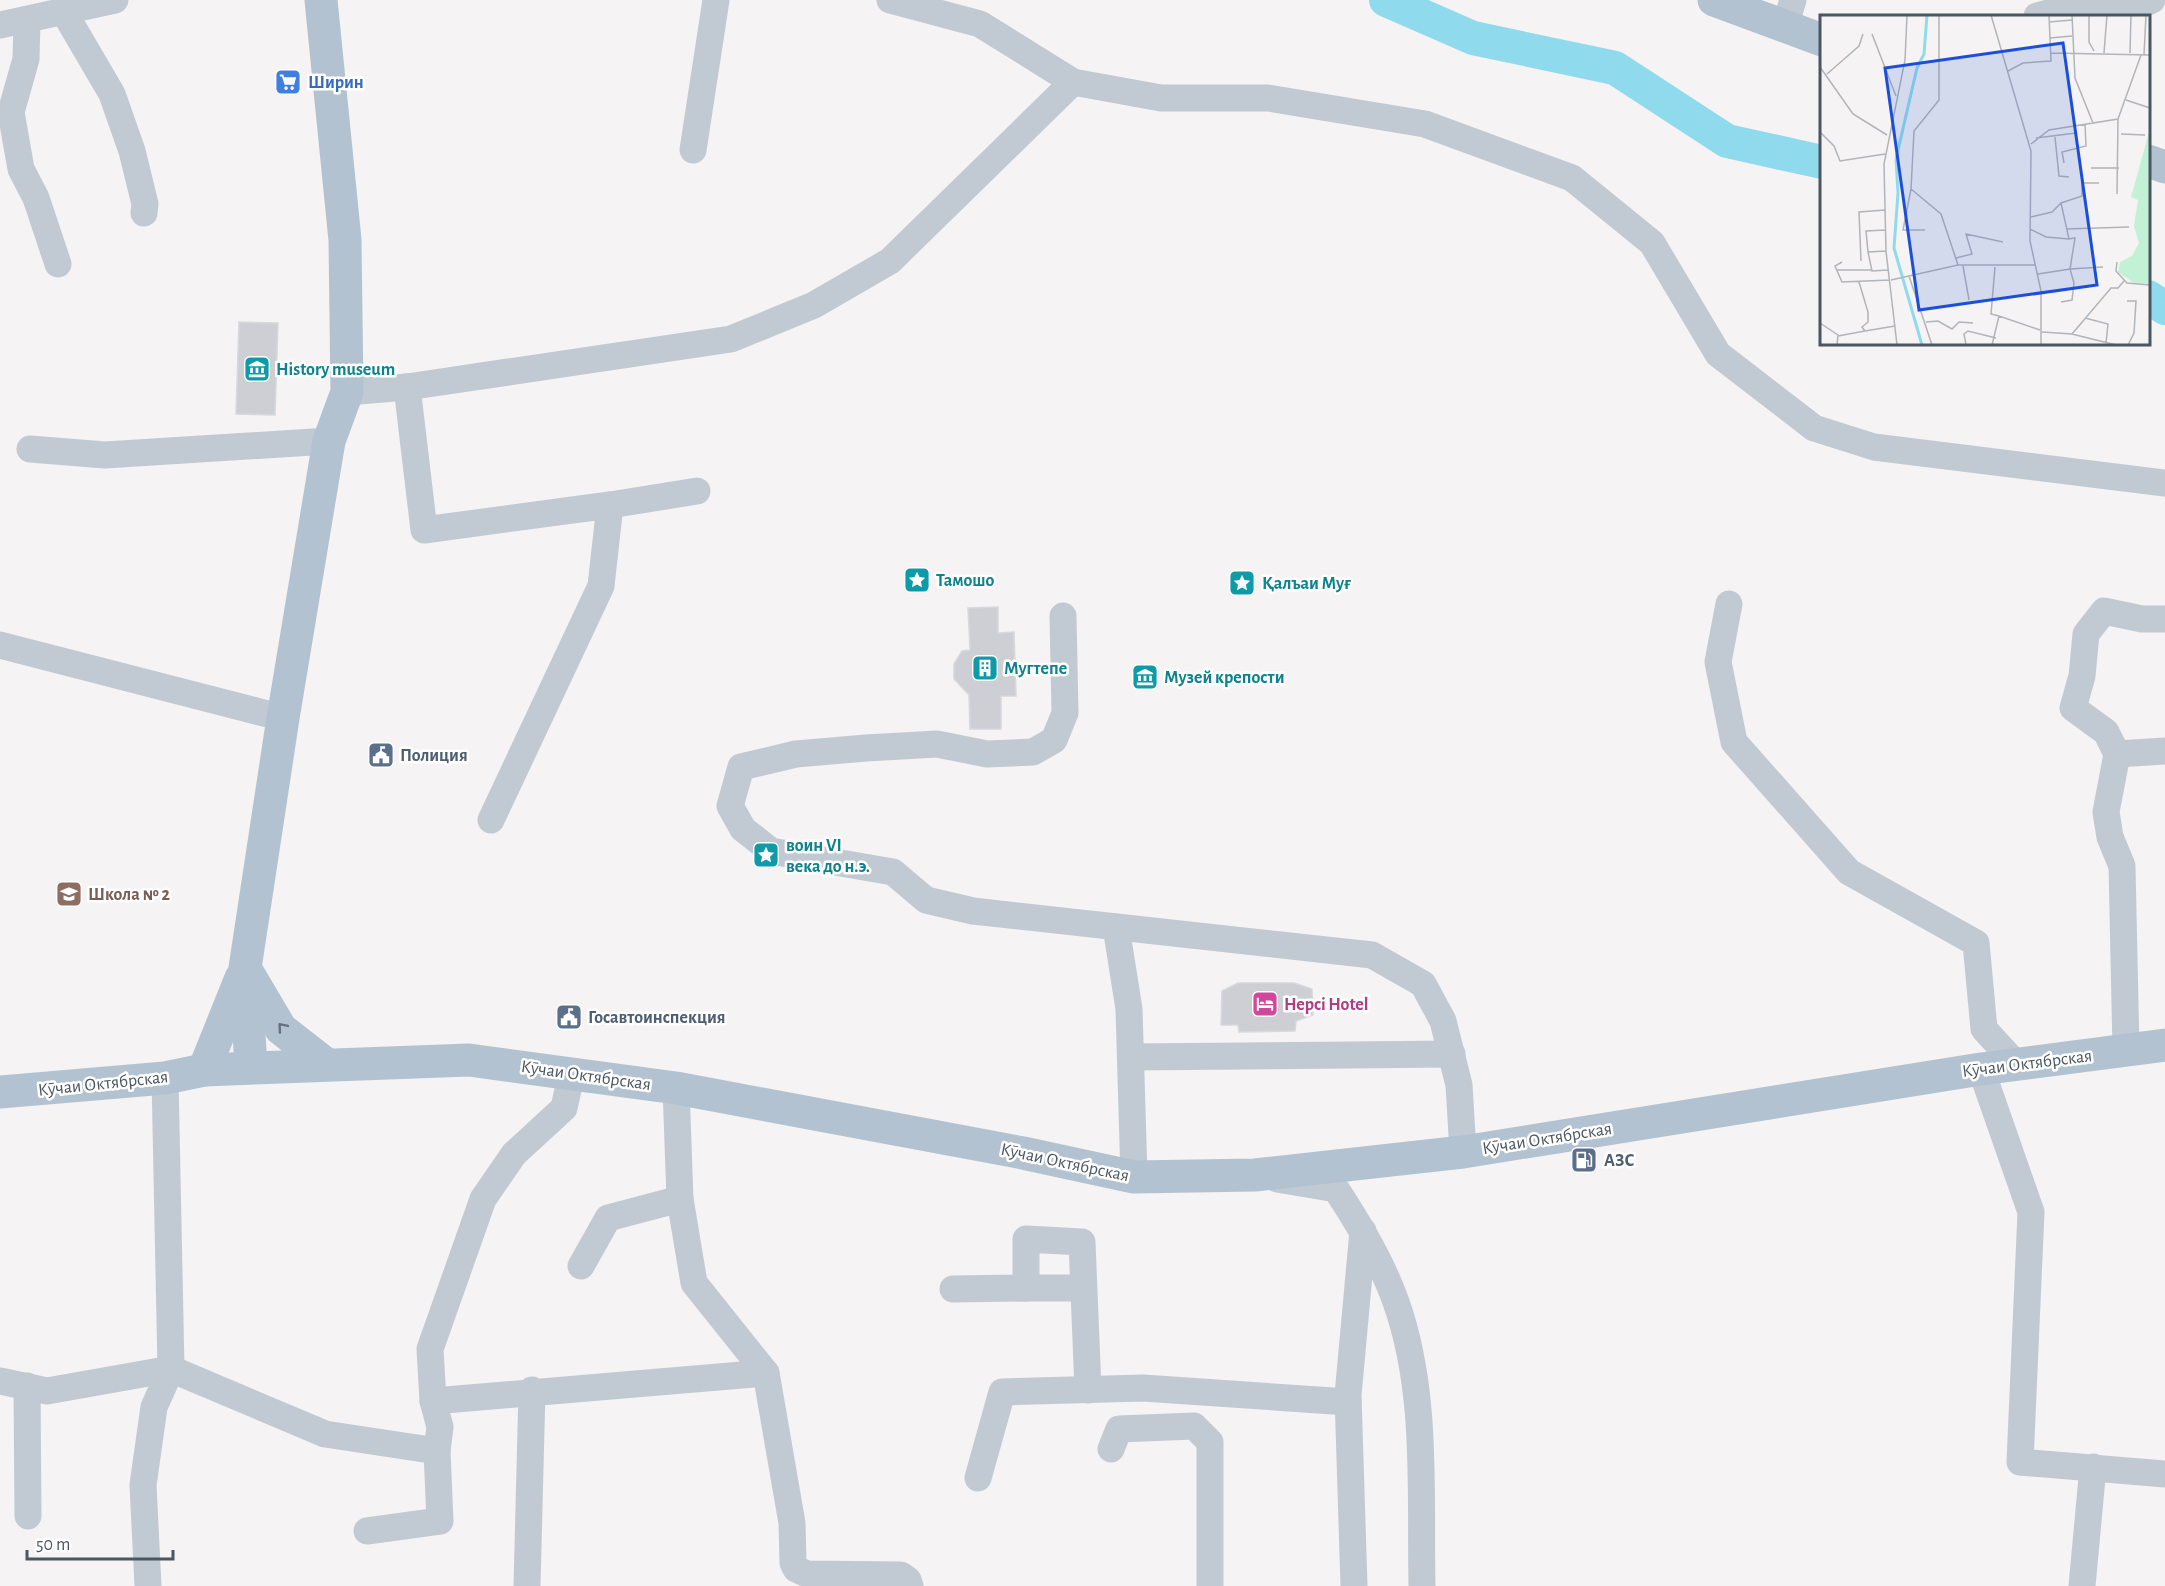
<svg xmlns="http://www.w3.org/2000/svg" width="2165" height="1586" font-family="'Alegreya Sans',sans-serif">
  <rect width="100%" height="100%" fill="#f5f3f3"/>
  <g fill="none" stroke-linecap="round" stroke-linejoin="round">
    <g stroke="#90daee" stroke-width="34">
      <polyline points="1386,0 1473,38 1615,68 1727,141 1822,162"/>
      <polyline points="2148,297 2165,308"/>
    </g>
  </g>
  <g fill="#cdcfd5" stroke="#d7d9de" stroke-width="1.5">
    <polygon points="239,322 278,323 275,415 236,414"/>
    <polygon points="998,607 998,633 1014,632 1016,696 1001,696 1001,729 970,729 969,695 954,679 954,664 962,651 970,650 968,608"/>
    <polygon points="1238,983 1294,983 1312,989 1313,1015 1296,1021 1295,1031 1239,1032 1238,1025 1221,1025 1222,991"/>
  </g>
  <g fill="none" stroke-linecap="round" stroke-linejoin="round">
    <g stroke="#c1cad2" stroke-width="27">
      <polyline points="890,0 980,24 1073,82 1161,98 1268,98 1425,124 1572,178 1652,243 1718,354 1814,428 1874,447 2165,483"/>
      <polyline points="64,12 112,94 132,151 145,204 144,213"/>
      <polyline points="2037,16 2063,9 2134,9 2152,0"/>
      <polyline points="27,21 26,59 11,112 21,169 36,198 58,264"/>
      <polyline points="0,25 115,0"/>
      <polyline points="1785,26 1793,0"/>
      <polyline points="693,150 716,0"/>
      <polyline points="407,387 424,530 610,505 601,586 491,820"/>
      <polyline points="347,392 407,387 731,339 814,305 890,261 1073,82"/>
      <polyline points="30,449 105,455 329,441"/>
      <polyline points="610,505 697,491"/>
      <polyline points="1729,604 1718,662 1734,742 1849,872 1976,943 1984,1029 2017,1065"/>
      <polyline points="1063,616 1065,713 1054,740 1033,752 987,754 937,744 866,748 796,754 741,767 730,806 743,829 771,851 893,872 926,900 973,911 1372,955 1423,984 1443,1021 1459,1085 1463,1152"/>
      <polyline points="0,645 283,718"/>
      <polyline points="2117,754 2165,751"/>
      <polyline points="1116,927 1129,1009 1134,1177"/>
      <polyline points="2126,1050 2122,866 2110,837 2106,812 2117,754 2106,732 2073,708 2082,676 2086,634 2104,611 2142,619 2165,619"/>
      <polyline points="1131,1057 1452,1054"/>
      <polyline points="1981,1069 2031,1212 2020,1462 2165,1474"/>
      <polyline points="165,1078 171,1369 325,1434 437,1451 440,1427 433,1401 766,1373 694,1283 680,1199 676,1088"/>
      <path d="M1277 1179 1336 1189C1359 1224 1382 1262 1396 1302 1428 1392 1420 1492 1422 1586"/>
      <polyline points="581,1266 608,1218 680,1199"/>
      <polyline points="1026,1288 1082,1288"/>
      <polyline points="953,1289 1026,1288 1026,1239 1082,1242 1088,1390"/>
      <polyline points="766,1373 792,1523 793,1563 796,1569 807,1574 901,1575 908,1580 910,1586"/>
      <polyline points="0,1381 47,1391 171,1369"/>
      <polyline points="27,1386 28,1516"/>
      <polyline points="433,1401 430,1349 483,1199 514,1154 564,1108 572,1072"/>
      <polyline points="1111,1449 1119,1429 1194,1426 1210,1442 1210,1586"/>
      <polyline points="978,1478 1002,1392 1143,1388 1348,1402"/>
      <polyline points="367,1531 440,1521 437,1451"/>
      <polyline points="148,1586 143,1485 154,1407 171,1369"/>
      <polyline points="527,1586 532,1390"/>
      <polyline points="1354,1586 1348,1395 1363,1231"/>
      <polyline points="2082,1586 2093,1467"/>
    </g>
    <g stroke="#b3c2d1" stroke-width="33">
      <polyline points="1714,0 1822,40"/>
      <polyline points="2148,161 2165,167"/>
      <polyline points="249,975 281,1029 326,1064"/>
      <polyline points="251,1067 245,968 283,718 329,441 347,392 345,240 321,0"/>
      <polyline points="204,1070 241,978"/>
      <polyline points="0,1092 165,1078 204,1070 469,1060 676,1088 1023,1153 1134,1177 1255,1175 1463,1152 1981,1069 2165,1045"/>
    </g>
  </g>
  <defs><path id="oneway-chevron" d="M-2-3.5L2.5 0L-2 3.5" fill="none" stroke-width="1.6" stroke-linecap="round" stroke-linejoin="round" transform="scale(1.5)"/></defs>
  <use stroke="#64717d" href="#oneway-chevron" transform="translate(282 1027) rotate(-130)"/>
  <defs>
    <symbol id="supermarket-square" viewBox="-11 -11 22 22"><rect x="-9" y="-9" width="18" height="18" rx="4" fill="#3f7fe0" stroke="#fff"/><path d="M-6-5.5h2.5l.6 2H6L4.5 2H-2.5L-4.4-4H-6ZM-1.5 3.2a1.3 1.3 0 1 0 .1 0ZM3 3.2a1.3 1.3 0 1 0 .1 0Z" fill="#fff"/></symbol>
    <symbol id="museum-square" viewBox="-11 -11 22 22"><rect x="-9" y="-9" width="18" height="18" rx="4" fill="#0f9aa8" stroke="#fff"/><path d="M0-6L6-3V-2H-6V-3ZM-5-1h2V3h-2ZM-1-1h2V3h-2ZM3-1h2V3H3ZM-6 4H6V6H-6Z" fill="#fff"/></symbol>
    <symbol id="sight-square" viewBox="-11 -11 22 22"><rect x="-9" y="-9" width="18" height="18" rx="4" fill="#0f9aa8" stroke="#fff"/><path d="M0-6L1.8-2.2L6-1.7L2.9 1.2L3.7 5.4L0 3.3L-3.7 5.4L-2.9 1.2L-6-1.7L-1.8-2.2Z" fill="#fff"/></symbol>
    <symbol id="building-square" viewBox="-11 -11 22 22"><rect x="-9" y="-9" width="18" height="18" rx="4" fill="#0f9aa8" stroke="#fff"/><path d="M-4-6H4V6H1V3H-1V6H-4ZM-2.5-4.3h1.7v1.8h-1.7ZM.8-4.3h1.7v1.8H.8ZM-2.5-1h1.7V.8h-1.7ZM.8-1h1.7V.8H.8Z" fill="#fff"/></symbol>
    <symbol id="civic-square" viewBox="-11 -11 22 22"><rect x="-9" y="-9" width="18" height="18" rx="4" fill="#5c6f8a" stroke="#fff"/><path d="M-.6-6.5H3V-4.5H.6V-3L4-1V1h2V6H-6V1h2V-1L-.6-3ZM-1.2 2.5V6h2.4V2.5Z" fill="#fff"/></symbol>
    <symbol id="school-square" viewBox="-11 -11 22 22"><rect x="-9" y="-9" width="18" height="18" rx="4" fill="#8d6e63" stroke="#fff"/><path d="M0-5L7-2L0 1L-7-2ZM-4 1L0 2.5L4 1V4Q0 6-4 4Z" fill="#fff"/></symbol>
    <symbol id="hotel-square" viewBox="-11 -11 22 22"><rect x="-9" y="-9" width="18" height="18" rx="4" fill="#d1479c" stroke="#fff"/><path d="M-6-4.5h1.5V1H6V5H4.5V3h-9V5H-6ZM-4 0a1.8 1.8 0 1 1 3.6 0ZM.5 0V-2.5h3Q6-2.5 6 0Z" fill="#fff"/></symbol>
    <symbol id="fuel-square" viewBox="-11 -11 22 22"><rect x="-9" y="-9" width="18" height="18" rx="4" fill="#5c6f8a" stroke="#fff"/><path d="M-5.5-6h7V0h2V4h1.3V-2.5L3-4.5l.8-.8L6-3V5H2.5V1h-1V6h-7ZM-4.2-4.7v3.2H.2V-4.7Z" fill="#fff"/></symbol>
  </defs>
  <g fill-rule="evenodd">
    <use href="#supermarket-square" x="273" y="67" width="30" height="30"/>
    <use href="#museum-square" x="242" y="354" width="30" height="30"/>
    <use href="#sight-square" x="902" y="565" width="30" height="30"/>
    <use href="#sight-square" x="1227" y="568" width="30" height="30"/>
    <use href="#building-square" x="970" y="653" width="30" height="30"/>
    <use href="#museum-square" x="1130" y="662" width="30" height="30"/>
    <use href="#civic-square" x="366" y="740" width="30" height="30"/>
    <use href="#sight-square" x="751" y="840" width="30" height="30"/>
    <use href="#school-square" x="54" y="879" width="30" height="30"/>
    <use href="#hotel-square" x="1250" y="989" width="30" height="30"/>
    <use href="#civic-square" x="554" y="1002" width="30" height="30"/>
    <use href="#fuel-square" x="1569" y="1145" width="30" height="30"/>
  </g>
  <g text-anchor="middle" stroke-width="5" stroke-linejoin="round" paint-order="stroke">
    <g font-size="18" font-weight="bold" fill="#366cbe" stroke="#fff" text-anchor="start">
      <text x="308" y="88">Ширин</text>
    </g>
    <g font-size="18" font-weight="bold" fill="#0d838f" stroke="#fff" text-anchor="start">
      <text x="276" y="375">History museum</text>
      <text x="936" y="586">Тамошо</text>
      <text x="1262" y="589">Қалъаи Муғ</text>
      <text x="1004" y="674">Мугтепе</text>
      <text x="1164" y="683">Музей крепости</text>
      <text x="786" y="851">воин VI<tspan x="786" dy="21">века до н.э.</tspan></text>
    </g>
    <g font-size="18" font-weight="bold" fill="#4e5e75" stroke="#fff" text-anchor="start">
      <text x="400" y="761">Полиция</text>
      <text x="588" y="1023">Госавтоинспекция</text>
      <text x="1604" y="1166">АЗС</text>
    </g>
    <g font-size="18" font-weight="bold" fill="#785e54" stroke="#fff" text-anchor="start">
      <text x="88" y="900">Школа № 2</text>
    </g>
    <g font-size="18" font-weight="bold" fill="#b23c85" stroke="#fff" text-anchor="start">
      <text x="1284" y="1010">Hepci Hotel</text>
    </g>
    <g font-size="18" fill="#4a5661" stroke="#fff">
      <text transform="translate(2027 1063) rotate(-7)" y="6">Кӯчаи Октябрская</text>
      <text transform="translate(586 1075) rotate(8)" y="6">Кӯчаи Октябрская</text>
      <text transform="translate(103 1083) rotate(-6)" y="6">Кӯчаи Октябрская</text>
      <text transform="translate(1547 1138) rotate(-9)" y="6">Кӯчаи Октябрская</text>
      <text transform="translate(1065 1162) rotate(12)" y="6">Кӯчаи Октябрская</text>
    </g>
  </g>
  <g transform="translate(1820 15)">
    <rect width="330" height="330" fill="#f5f3f3"/>
    <path d="M330 114V269L314 268 298 257 300 247 312 241 319 228 314 211 318 185 311 182Z" fill="#c3f1d5"/>
    <path fill="none" stroke="#90daee" stroke-width="3" d="M102 330 74 233 78 178 76 144 97 53 104 39 107 0"/>
    <path fill="none" stroke="#b1b4b9" stroke-width="1.5" d="M171 0 211 136 210 226 221 276V330M252 0 255 63 273 108M269 0V27L274 36M229 7 252 5M52 19 76 81M230 23 252 21M231 38 330 40M284 38 287 0M310 38 311 0M324 40 326 0M0 52 33 99 67 120M188 56 203 48 231 46 229 0M7 59 39 31 43 19M306 85 330 93M0 117 14 131 20 146 65 139M301 119 325 120M235 122 239 161 249 162M216 123 256 118M211 129 229 115 298 104 321 40M244 148 242 137 266 131 265 109M271 153H299M91 174 121 199 138 250M297 179 298 104M241 188 262 181V168H279M211 202 232 197 241 188 249 224 255 223 250 254 218 259M210 214 226 222 249 224M246 214 309 212M105 215H83L91 174 94 116 119 85V0M66 236 48 237 52 256 68 255M48 237 46 216 65 215M136 243 152 239 146 219 183 227M41 246 39 197 65 195M22 247 15 251 22 267 70 265M297 247 296 256 307 268 330 270M143 251 149 285M175 252 171 299 179 301M16 255H51M89 261 112 330M71 265 138 250H215M307 286H316L314 318 308 330M241 287 252 285 254 268 250 254 283 252M265 303 288 309 286 328M106 307 118 306 132 314 139 307 153 308M0 308 18 320 17 330M45 316 75 311M222 317 252 319 296 330M252 319 291 273H298L304 266M18 321 45 316 42 312 48 307V297L39 267M77 330 66 236 64 149 85 45 87 0M146 330 144 319 148 316 176 323M172 330 179 301 220 315"/>
    <path fill="#1d4ed8" fill-opacity="0.15" stroke="#1d4ed8" stroke-width="3" d="M243 28 277 270 99 295 65 53Z"/>
    <rect width="330" height="330" fill="none" stroke="#4a5661" stroke-width="3"/>
  </g>
  <path d="M27 1550v9h146v-9" fill="none" stroke="#4a5661" stroke-width="3"/>
  <text x="36" y="1550" font-size="18" fill="#4a5661" stroke="#ffffff" stroke-width="4.5" paint-order="stroke">50 m</text>
</svg>
